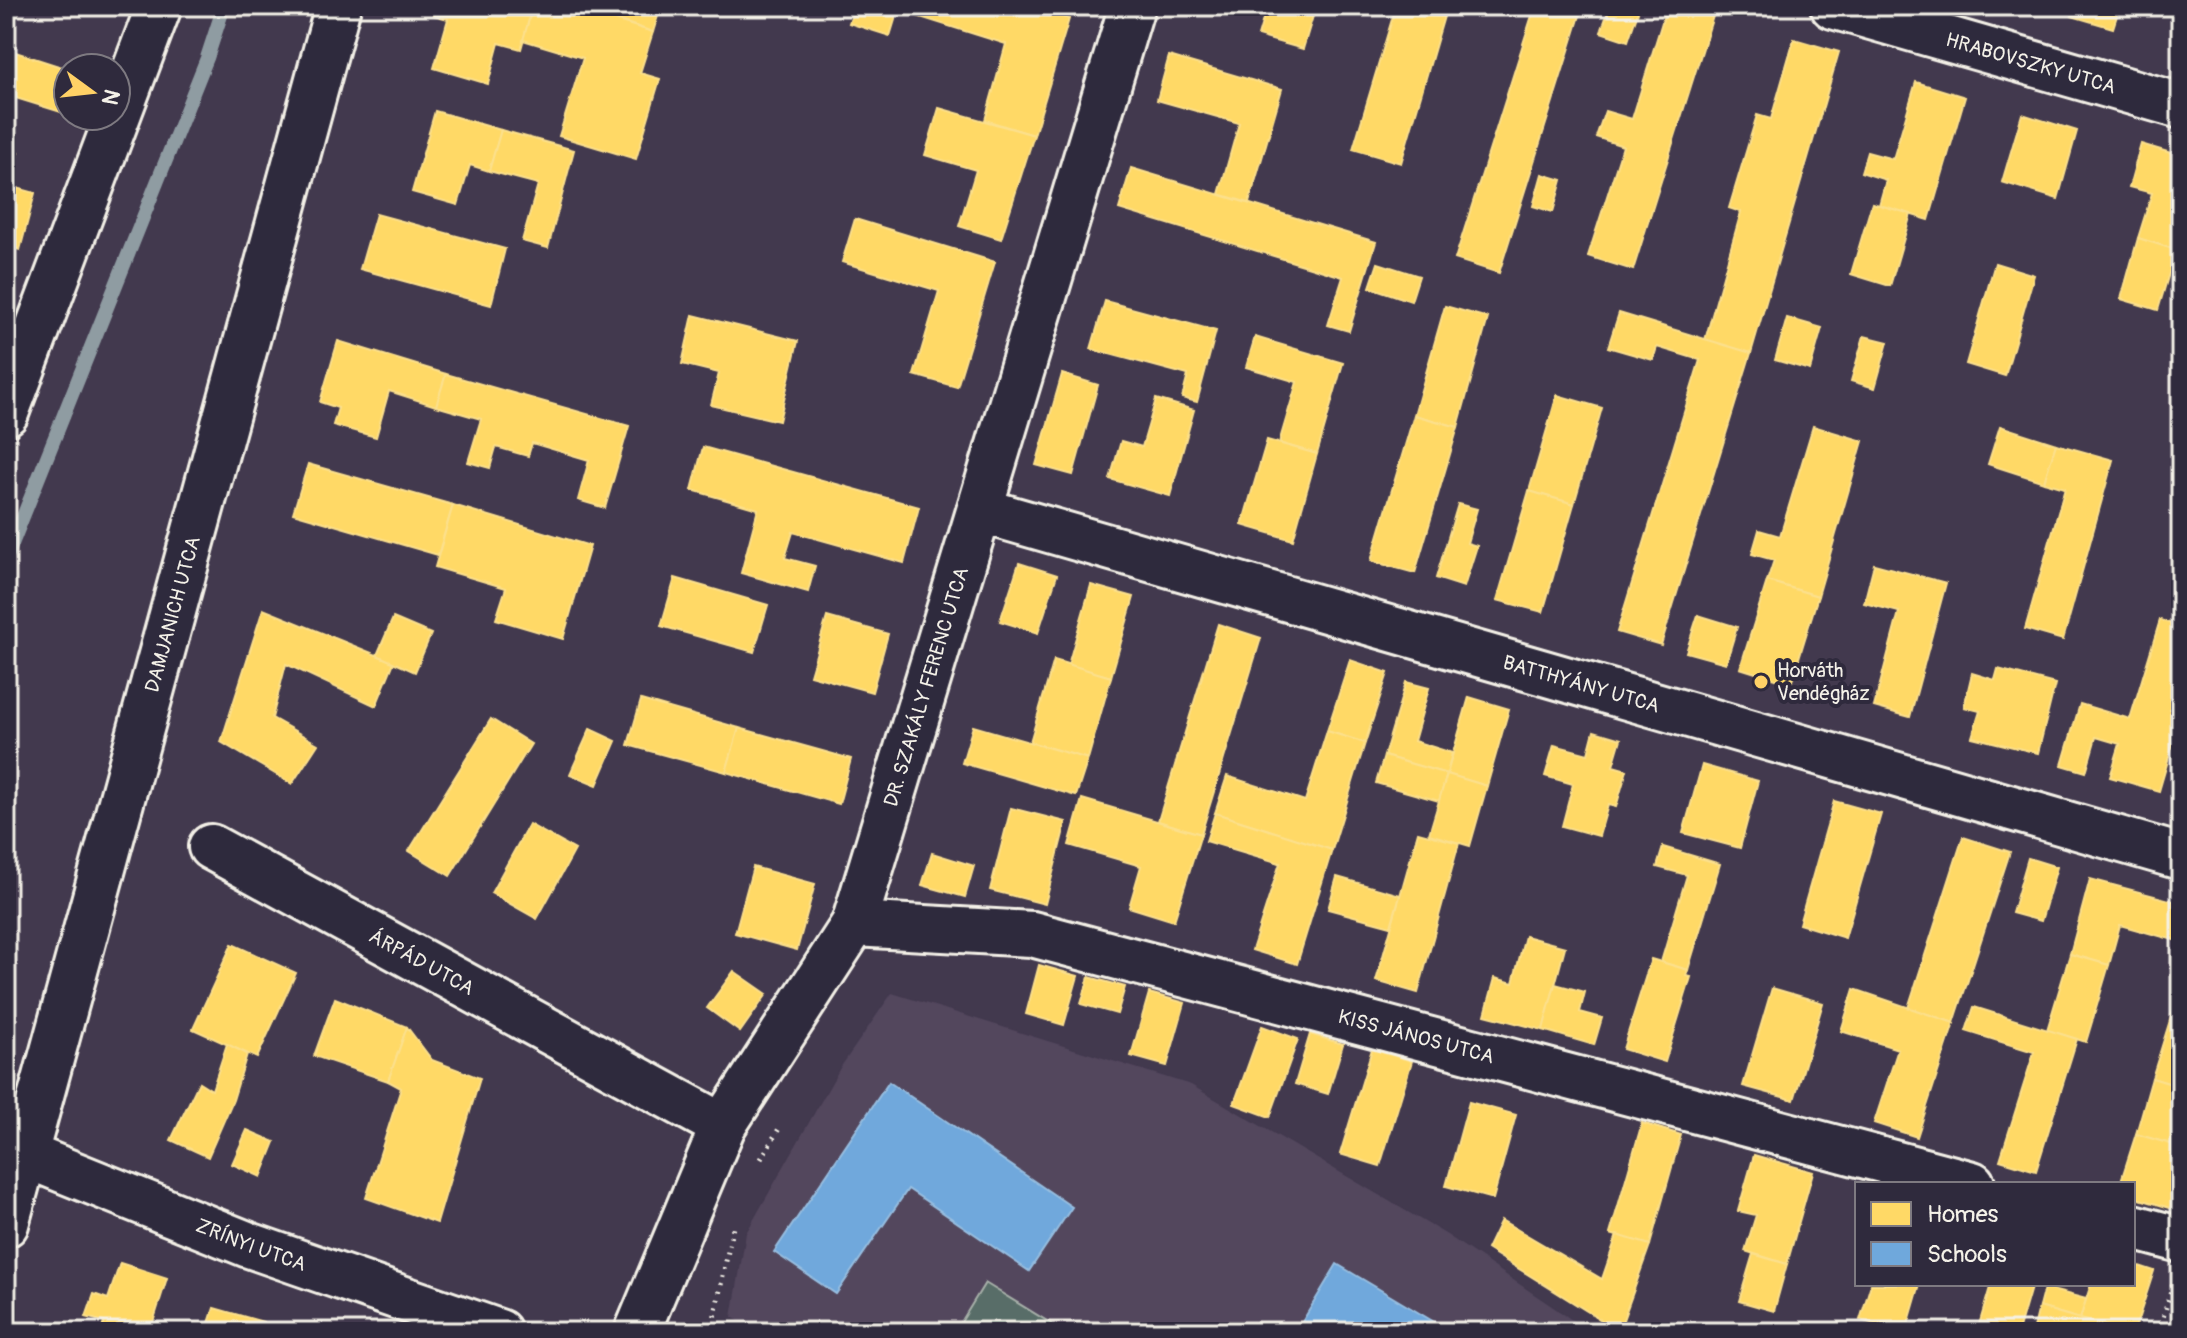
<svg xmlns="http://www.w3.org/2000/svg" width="2187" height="1338" font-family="Pangolin,sans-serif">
  <rect width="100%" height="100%" fill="#42394e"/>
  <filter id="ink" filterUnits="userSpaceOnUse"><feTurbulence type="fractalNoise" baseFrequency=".0125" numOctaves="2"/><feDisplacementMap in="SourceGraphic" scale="16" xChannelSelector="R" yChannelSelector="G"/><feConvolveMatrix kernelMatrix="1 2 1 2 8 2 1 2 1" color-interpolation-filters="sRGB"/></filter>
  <g filter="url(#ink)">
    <polygon fill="#52465d" points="892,993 1191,1085 1447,1235 1590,1332 758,1332 732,1317 746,1233 840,1068"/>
    <polygon fill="#586d67" stroke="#a6afa8" stroke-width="2" points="985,1283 1065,1332 955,1332"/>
    <g fill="#ffd966" stroke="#fce08d" stroke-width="2">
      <polygon points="437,6 533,6 521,49 499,43 488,84 434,68 448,19 434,15"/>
      <polygon points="533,6 569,6 653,32 640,73 660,79 636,159 559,136 583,58 523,40"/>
      <polygon points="621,6 661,6 653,32 617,20"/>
      <polygon points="855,6 1029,6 1069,19 1034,135 985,120 1006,44 898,10 890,36 849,23"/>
      <polygon points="1267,6 1316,6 1303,49 1258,36"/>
      <polygon points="1396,6 1447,6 1401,163 1353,149"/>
      <polygon points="1535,6 1583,6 1499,273 1455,259"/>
      <polygon points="1610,6 1640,6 1628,41 1601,32"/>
      <polygon points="1667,6 1713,16 1633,270 1588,256 1623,146 1596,137 1605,111 1632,119"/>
      <polygon points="2075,6 2120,6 2113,28 2072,16"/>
      <polygon points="2181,11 2181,41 2173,39"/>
      <polygon points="1794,39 1839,52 1751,353 1705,340 1741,212 1729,208 1757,115 1771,119"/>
      <polygon points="6,49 68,69 68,87 61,112 6,95"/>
      <polygon points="1169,56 1282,89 1249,203 1219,194 1239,123 1157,100"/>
      <polygon points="1916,82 1965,97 1929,220 1879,205 1886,180 1861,172 1867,152 1893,159"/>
      <polygon points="939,108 1034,135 1001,239 959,226 976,170 925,155"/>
      <polygon points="435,111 501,130 489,171 470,165 458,205 412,192"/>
      <polygon points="2022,114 2077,131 2058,199 2002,182"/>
      <polygon points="501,130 574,150 548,248 522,241 538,184 489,171"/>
      <polygon points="2141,144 2181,156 2181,235 2176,250 2138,238 2152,193 2129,187"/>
      <polygon points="6,150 18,153 12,177 6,176"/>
      <polygon points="1131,168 1376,242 1349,331 1328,325 1343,277 1119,209"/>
      <polygon points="1542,174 1562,180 1553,212 1533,206"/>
      <polygon points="6,185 35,193 20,250 6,246"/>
      <polygon points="1872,203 1911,214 1890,286 1851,274"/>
      <polygon points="376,214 505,249 491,305 360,269"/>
      <polygon points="855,219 995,262 957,387 914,375 939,291 842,262"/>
      <polygon points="2138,238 2176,250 2158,310 2121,299"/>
      <polygon points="1378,263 1419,276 1411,301 1370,287"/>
      <polygon points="1995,263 2034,275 2005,376 1966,364"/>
      <polygon points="1105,301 1216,331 1197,402 1182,398 1188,375 1091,349"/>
      <polygon points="1445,306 1488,318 1458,427 1414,415"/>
      <polygon points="1619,313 1751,353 1661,645 1617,632 1700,360 1657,347 1653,360 1608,347"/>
      <polygon points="693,315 798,341 779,421 711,405 719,373 682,364"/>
      <polygon points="1787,318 1822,328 1810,370 1775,360"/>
      <polygon points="1864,336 1888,342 1875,388 1851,381"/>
      <polygon points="1255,337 1343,363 1317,454 1279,443 1297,382 1246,367"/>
      <polygon points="338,341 446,374 436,406 389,391 376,437 333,425 338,408 320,402"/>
      <polygon points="446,374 629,426 605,508 578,500 589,460 532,443 528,456 496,447 490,468 468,462 481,419 436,406"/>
      <polygon points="1062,374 1098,385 1073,475 1036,465"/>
      <polygon points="1557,395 1602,408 1574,504 1529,491"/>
      <polygon points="1156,399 1194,410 1170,496 1110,479 1121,441 1142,447"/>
      <polygon points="1414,415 1458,427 1415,573 1371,561"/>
      <polygon points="1813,426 1863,441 1818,596 1767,581 1774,560 1752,554 1759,530 1780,536"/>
      <polygon points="2000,426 2056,444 2044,482 1988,464"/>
      <polygon points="1267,440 1317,454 1293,540 1242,525"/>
      <polygon points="2056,444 2113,460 2063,640 2025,629 2065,488 2044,482"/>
      <polygon points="703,447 919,507 904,563 793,532 785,558 815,566 808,592 741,573 758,509 692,490"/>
      <polygon points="308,464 453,505 438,555 293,513"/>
      <polygon points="1529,491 1574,504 1543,612 1497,600"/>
      <polygon points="1458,504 1477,509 1467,543 1477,546 1464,587 1436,578"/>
      <polygon points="453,505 590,546 563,639 496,619 506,588 435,567"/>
      <polygon points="1019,563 1057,575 1038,633 1000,621"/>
      <polygon points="1874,564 1946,583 1910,717 1874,707 1899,612 1864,603"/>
      <polygon points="675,578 768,605 754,652 661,626"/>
      <polygon points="1767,581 1818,596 1791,684 1740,668"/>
      <polygon points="1091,585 1134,597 1111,677 1068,665"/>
      <polygon points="263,609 394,662 376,706 286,664 272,718 318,744 292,784 221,742"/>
      <polygon points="1698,615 1737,627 1726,663 1686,652"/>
      <polygon points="827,617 888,634 872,692 810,675"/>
      <polygon points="393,618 431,634 415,672 377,655"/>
      <polygon points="2160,620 2181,627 2181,716 2159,791 2110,777 2120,744 2096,737 2086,772 2062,765 2080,704 2130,719"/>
      <polygon points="1218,624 1261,638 1201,834 1158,821"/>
      <polygon points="1054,660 1111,677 1088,759 1030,742"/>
      <polygon points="1350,660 1388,673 1365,743 1327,731"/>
      <polygon points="1998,669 2055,684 2038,753 1972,737 1980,711 1964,707 1972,673 1995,680"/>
      <polygon points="1406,682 1429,688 1414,741 1452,753 1447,774 1384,756"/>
      <polygon points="1469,697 1509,709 1487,786 1447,774"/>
      <polygon points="641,700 739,728 726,772 628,745"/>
      <polygon points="491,719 531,744 450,876 409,851"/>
      <polygon points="973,726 1088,759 1076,796 962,763"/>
      <polygon points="739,728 851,759 839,804 726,772"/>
      <polygon points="590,729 616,741 597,785 570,774"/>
      <polygon points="1327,731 1365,743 1332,850 1215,813 1227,776 1305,801"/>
      <polygon points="1594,731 1621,739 1613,766 1627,770 1616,807 1608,805 1599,836 1562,826 1573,784 1545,776 1554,745 1588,754"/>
      <polygon points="1384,756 1447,774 1439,801 1376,783"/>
      <polygon points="1702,765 1758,781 1740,848 1683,833"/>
      <polygon points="1447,774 1487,786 1470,846 1429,834"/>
      <polygon points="1082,799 1201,834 1174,921 1129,907 1141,866 1069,845"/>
      <polygon points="1834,801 1881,814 1845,938 1799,924"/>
      <polygon points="1011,808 1066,822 1045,904 990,890"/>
      <polygon points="1215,813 1332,850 1297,964 1252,950 1280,863 1206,841"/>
      <polygon points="529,824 575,850 537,919 491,893"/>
      <polygon points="1418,832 1459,843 1418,993 1376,981"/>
      <polygon points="1963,837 2010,852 1954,1023 1908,1008"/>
      <polygon points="1663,847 1720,864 1688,970 1661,962 1687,875 1657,867"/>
      <polygon points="932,853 974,866 965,897 922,885"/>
      <polygon points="2028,858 2057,867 2041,921 2012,913"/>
      <polygon points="753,867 815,884 797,950 735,933"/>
      <polygon points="1337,877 1400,895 1391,926 1328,909"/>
      <polygon points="2090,879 2181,903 2181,942 2120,925 2109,965 2070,954"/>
      <polygon points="1525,936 1565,947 1543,1030 1485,1015 1495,978 1513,983"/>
      <polygon points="232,944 296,973 257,1058 193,1029"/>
      <polygon points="2070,954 2109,965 2086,1042 2047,1030"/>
      <polygon points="1651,959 1688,970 1686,976 1691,977 1665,1062 1623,1049"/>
      <polygon points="1039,965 1078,976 1064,1025 1026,1014"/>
      <polygon points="734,971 767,994 740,1032 707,1008"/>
      <polygon points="1089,977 1125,987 1117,1014 1081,1004"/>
      <polygon points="1555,984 1585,992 1580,1012 1602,1018 1594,1045 1543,1030"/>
      <polygon points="1772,988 1823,1003 1794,1100 1743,1086"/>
      <polygon points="1854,989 1954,1023 1917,1137 1874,1123 1898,1049 1841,1031"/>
      <polygon points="1149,993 1185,1003 1167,1066 1131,1056"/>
      <polygon points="335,998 407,1027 388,1081 314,1056"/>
      <polygon points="2176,1001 2181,1002 2181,1087 2152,1078"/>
      <polygon points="1974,1007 2077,1039 2036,1171 2000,1160 2034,1052 1966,1031"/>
      <polygon points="1262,1026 1298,1039 1270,1117 1234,1104"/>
      <polygon points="407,1027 432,1060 480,1078 437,1223 366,1198 401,1088 388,1081"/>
      <polygon points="1310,1034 1343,1044 1328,1094 1295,1084"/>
      <polygon points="227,1044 247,1054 233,1100 208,1157 171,1140 199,1082 212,1090"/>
      <polygon points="1372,1049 1412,1061 1380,1166 1340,1154"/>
      <polygon points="2152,1078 2181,1087 2181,1147 2136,1134"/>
      <polygon points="1469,1102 1516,1115 1493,1199 1446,1186"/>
      <polygon points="1642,1123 1681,1135 1650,1245 1610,1234"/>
      <polygon points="247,1130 275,1142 261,1177 232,1164"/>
      <polygon points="2136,1134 2181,1147 2181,1172 2170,1208 2133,1197 2133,1184 2120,1184"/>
      <polygon points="1754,1155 1813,1172 1787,1264 1745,1251 1756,1215 1738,1211"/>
      <polygon points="1501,1220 1602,1279 1617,1235 1650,1245 1619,1331 1487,1249"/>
      <polygon points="1753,1254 1787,1264 1774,1311 1739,1301"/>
      <polygon points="120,1263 167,1278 150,1332 101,1332 104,1322 86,1317 94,1294 108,1299"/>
      <polygon points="2133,1264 2154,1271 2134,1332 2080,1319 2091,1284 2133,1284"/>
      <polygon points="1871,1284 1920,1284 1906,1332 1860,1320"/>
      <polygon points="1991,1284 2032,1284 2018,1332 1977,1332"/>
      <polygon points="2044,1288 2086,1299 2080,1319 2039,1307"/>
      <polygon points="2039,1307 2080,1319 2127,1332 2033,1332"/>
      <polygon points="214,1308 263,1322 261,1332 206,1332"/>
    </g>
    <g fill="#6fa8dc" stroke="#97bee0" stroke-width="2">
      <polygon points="889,1082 1072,1207 1029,1271 908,1189 836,1294 774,1252"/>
      <polygon points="1337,1264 1451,1332 1296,1332"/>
    </g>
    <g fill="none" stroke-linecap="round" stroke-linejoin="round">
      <polyline stroke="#8f9ca2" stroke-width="14" points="6,559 207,58 224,6"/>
      <defs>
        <g id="minor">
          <path id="s1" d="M1833 6 2181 106"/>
          <polyline points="6,413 159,6"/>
          <path id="s2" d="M980 510 2181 857"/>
          <path id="s3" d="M211 847 723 1126"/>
          <path id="s4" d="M854 924 1032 934 1972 1184"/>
          <path id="s5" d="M6 1147 249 1245 499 1332"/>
          <path id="s6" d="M6 1224 338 6"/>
          <polyline points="2133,1227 2181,1240"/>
          <path id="s7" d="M637 1332 723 1126 854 924 1132 6"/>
        </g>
      </defs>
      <use href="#minor" stroke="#f4f1e8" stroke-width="50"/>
      <g stroke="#f4f1e8" stroke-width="5" stroke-dasharray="2 6" stroke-linecap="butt">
        <polyline points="761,1159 780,1127"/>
        <polyline points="727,1332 713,1324 733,1227"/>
        <polyline points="2159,1332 2173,1283"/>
      </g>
      <use href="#minor" stroke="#2f2a3d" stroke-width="44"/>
    </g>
  </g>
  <circle fill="#ffd166" stroke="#2f2a3d" stroke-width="3" cx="1761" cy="682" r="8"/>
  <g text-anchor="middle" stroke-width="8" stroke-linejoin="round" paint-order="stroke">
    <g font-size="20" fill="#f4f1e8" stroke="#2f2a3d">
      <text dy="7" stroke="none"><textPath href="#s1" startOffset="206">HRABOVSZKY UTCA</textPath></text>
      <text dy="7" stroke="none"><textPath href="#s6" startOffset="632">DAMJANICH UTCA</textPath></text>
      <text dy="7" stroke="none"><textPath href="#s2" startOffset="626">BATTHYÁNY UTCA</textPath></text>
      <text dy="7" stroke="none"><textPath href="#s7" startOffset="712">DR. SZAKÁLY FERENC UTCA</textPath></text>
      <text dy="7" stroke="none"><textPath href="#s3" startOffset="240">ÁRPÁD UTCA</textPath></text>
      <text dy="7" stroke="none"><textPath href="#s4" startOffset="576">KISS JÁNOS UTCA</textPath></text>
      <text dy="7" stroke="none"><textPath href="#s5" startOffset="264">ZRÍNYI UTCA</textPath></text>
    </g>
    <g font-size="20" fill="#f4f1e8" stroke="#2f2a3d" text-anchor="start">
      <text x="1777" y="677">Horváth<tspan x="1777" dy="23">Vendégház</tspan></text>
    </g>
  </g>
  <rect width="2187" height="1338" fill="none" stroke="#2f2a3d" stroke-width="32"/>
  <rect x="16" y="16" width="2155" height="1306" fill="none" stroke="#f4f1e8" stroke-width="3" filter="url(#ink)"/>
  <rect x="1855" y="1182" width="280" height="104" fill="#2f2a3d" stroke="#7e7a81" stroke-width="2"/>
  <rect x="1871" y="1202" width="40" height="24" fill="#ffd966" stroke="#7e7a81" stroke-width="2"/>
  <text x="1927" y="1222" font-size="24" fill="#f4f1e8">Homes</text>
  <rect x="1871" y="1242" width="40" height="24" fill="#6fa8dc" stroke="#7e7a81" stroke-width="2"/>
  <text x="1927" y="1262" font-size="24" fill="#f4f1e8">Schools</text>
  <g transform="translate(92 92) rotate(105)"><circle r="38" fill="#2f2a3d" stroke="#7e7a81" stroke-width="2"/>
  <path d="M0-6L14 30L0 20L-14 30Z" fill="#ffd166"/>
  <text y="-12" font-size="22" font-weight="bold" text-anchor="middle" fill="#f4f1e8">N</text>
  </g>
</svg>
